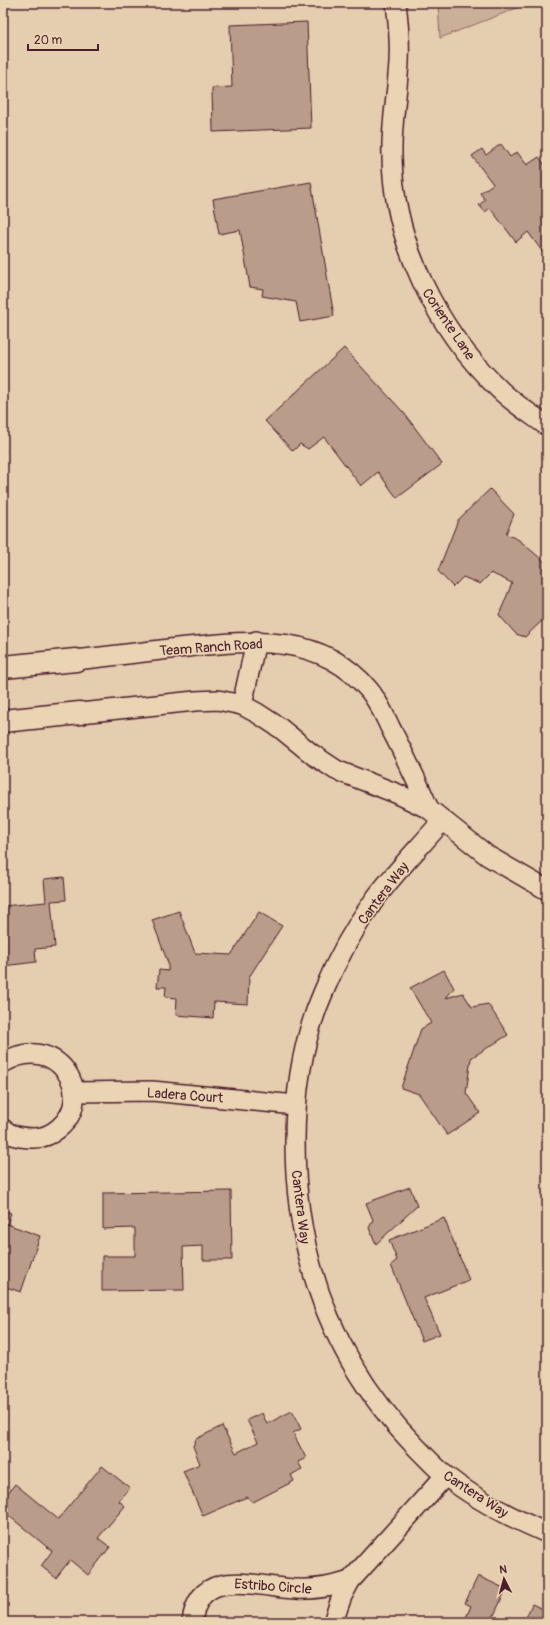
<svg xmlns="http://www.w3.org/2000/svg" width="550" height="1625" font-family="Pangolin,sans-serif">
  <rect width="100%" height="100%" fill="#e5cdaf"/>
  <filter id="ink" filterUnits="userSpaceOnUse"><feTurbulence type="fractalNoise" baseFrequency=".025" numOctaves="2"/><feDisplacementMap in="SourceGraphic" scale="8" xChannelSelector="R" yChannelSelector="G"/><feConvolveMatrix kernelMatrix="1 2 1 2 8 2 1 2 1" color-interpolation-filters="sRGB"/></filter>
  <g filter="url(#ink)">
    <polygon fill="#cbb099" stroke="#8a6862" points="438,3 530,3 440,38"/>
    <g fill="#b99c8a" stroke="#4a1f2b">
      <polygon points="307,22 311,128 213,132 212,88 232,87 230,25"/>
      <polygon points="501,144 510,157 517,152 527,165 539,157 547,168 547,258 528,232 516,242 490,208 485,212 479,205 485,200 480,193 493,184 472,156 482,149 486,155"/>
      <polygon points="311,182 334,316 300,322 296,302 262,296 263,289 250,287 240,230 219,234 213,199"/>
      <polygon points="344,348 404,413 442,464 397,498 378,472 361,486 324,437 308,449 300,444 293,451 265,421"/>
      <polygon points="3,435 5,452 3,452"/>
      <polygon points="490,489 514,514 506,534 519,540 547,564 547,616 525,637 516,634 499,615 512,583 491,573 480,584 463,577 453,587 438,571 458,520"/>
      <polygon points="64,877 66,900 51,901 55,947 35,949 36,962 3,966 3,906 46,902 44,879"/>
      <polygon points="179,911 195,953 231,955 259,912 282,926 249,977 248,1004 214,1002 213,1018 176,1015 177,998 165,997 166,987 157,987 159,970 168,971 168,963 152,920"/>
      <polygon points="444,970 454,988 446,998 463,993 472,1007 488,1004 508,1035 471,1058 466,1093 480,1113 447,1135 419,1094 401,1088 421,1029 431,1023 410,988"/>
      <polygon points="410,1187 417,1206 376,1244 369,1228 373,1220 366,1203"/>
      <polygon points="231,1191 232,1260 203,1260 203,1246 183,1247 184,1290 102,1291 102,1256 135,1256 135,1228 103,1229 103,1193"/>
      <polygon points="3,1210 11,1213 7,1224 40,1236 21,1292 3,1286"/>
      <polygon points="444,1218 469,1280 424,1298 440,1334 422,1341 391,1265 397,1260 389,1240"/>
      <polygon points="292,1411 301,1429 293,1433 306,1458 298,1462 302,1469 291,1475 294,1481 253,1502 247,1497 203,1516 183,1471 200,1464 193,1446 196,1439 222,1426 236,1453 258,1442 247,1420 262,1413 267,1424"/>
      <polygon points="102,1466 130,1488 119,1501 125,1506 98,1538 110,1547 88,1575 70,1560 56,1578 41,1566 52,1551 3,1511 3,1499 15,1484 58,1519"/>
      <polygon points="478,1576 506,1589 491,1622 464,1622 471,1606 465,1603"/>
      <polygon points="532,1604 547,1611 547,1622 524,1622"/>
    </g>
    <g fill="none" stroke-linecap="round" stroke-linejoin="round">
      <defs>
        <g id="street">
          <path d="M396 3C399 27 401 51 398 75 396 102 391 129 392 156 393 242 437 330 499 389 513 403 531 414 547 426"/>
          <path d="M76 660C110 656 144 652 178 648 246 641 319 630 369 690 378 701 384 714 390 727 404 754 417 781 429 809"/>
          <polyline points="242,705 256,641"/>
          <polyline points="80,713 195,701 218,700 242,705 257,713 280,728 312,754 336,770 398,794 429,809 488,856 547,890"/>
          <path d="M442 821C420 847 395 872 375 899 354 928 336 961 323 993 303 1039 295 1092 295 1141 295 1259 334 1364 418 1449 427 1458 436 1468 446 1476 476 1500 512 1518 547 1533"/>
          <path d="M3 1063C56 1030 98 1095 59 1128 52 1134 43 1138 34 1138 23 1138 12 1137 3 1129"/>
          <polyline points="74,1092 152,1091 296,1105"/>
          <path d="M192 1622C199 1564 259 1588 296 1589 316 1590 332 1587 350 1581"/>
          <polyline points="333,1622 342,1596 350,1581 445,1476"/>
        </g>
        <g id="secondary">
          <polyline points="3,667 76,660"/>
          <polyline points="3,721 80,713"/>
        </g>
      </defs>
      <use href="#street" stroke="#4a1f2b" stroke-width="22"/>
      <use href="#secondary" stroke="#4a1f2b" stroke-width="25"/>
      <use href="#street" stroke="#ebd4b4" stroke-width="19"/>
      <use href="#secondary" stroke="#ebd4b4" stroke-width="22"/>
    </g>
  </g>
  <g text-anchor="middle" stroke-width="3" stroke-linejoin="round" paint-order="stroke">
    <g font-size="14" fill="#4a1f2b" stroke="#ebd4b4">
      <text transform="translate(449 324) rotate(56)" y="5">Coriente Lane</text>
      <text transform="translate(211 647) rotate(-4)" y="5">Team Ranch Road</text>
      <text transform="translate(383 893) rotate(-53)" y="5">Cantera Way</text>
      <text transform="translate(185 1095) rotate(4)" y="5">Ladera Court</text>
      <text transform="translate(301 1207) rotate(83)" y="5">Cantera Way</text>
      <text transform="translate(476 1494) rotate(33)" y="5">Cantera Way</text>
      <text transform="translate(273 1586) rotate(4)" y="5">Estribo Circle</text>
    </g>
  </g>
  <rect width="550" height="1625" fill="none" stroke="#ebd4b4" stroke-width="16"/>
  <rect x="8" y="8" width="534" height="1609" fill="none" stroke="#4a1f2b" stroke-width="1.5" filter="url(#ink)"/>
  <g transform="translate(504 1579) rotate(354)" stroke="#ebd4b4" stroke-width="3" paint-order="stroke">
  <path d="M0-3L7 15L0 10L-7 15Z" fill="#4a1f2b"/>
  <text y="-6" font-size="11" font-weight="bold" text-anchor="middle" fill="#4a1f2b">N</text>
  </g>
  <path d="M28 44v6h70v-6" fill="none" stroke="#4a1f2b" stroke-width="2"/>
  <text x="34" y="44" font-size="12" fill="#4a1f2b" stroke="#ebd4b4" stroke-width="3" paint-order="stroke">20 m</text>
</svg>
